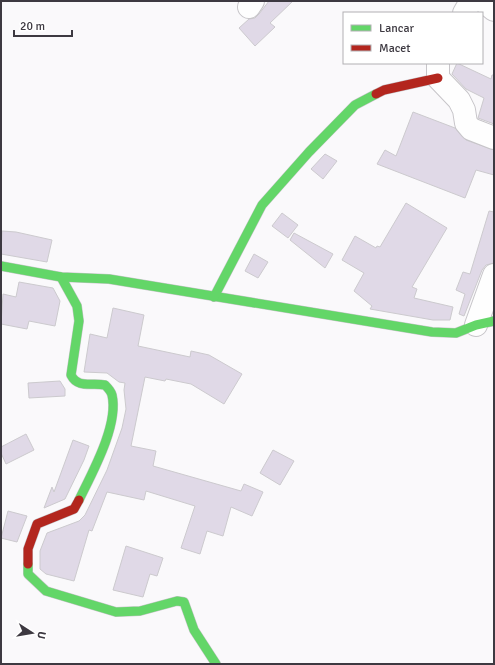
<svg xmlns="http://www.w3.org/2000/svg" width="495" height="665" font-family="Signika,sans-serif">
  <rect width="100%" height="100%" fill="#faf9fb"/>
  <g fill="#e0d9e7" stroke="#cccace">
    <polygon points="269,1 293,1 270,23 275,27 255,46 239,28 249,19 255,18 259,14"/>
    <polygon points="457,63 491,79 492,75 494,75 494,124 478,118 484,98 466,89 452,74"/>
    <polygon points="413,112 455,128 466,140 494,150 494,175 476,170 465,198 377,164 385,150 396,156"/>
    <polygon points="325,154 337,161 323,179 311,169"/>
    <polygon points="406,203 447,228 412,287 417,289 414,298 453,307 450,320 433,320 370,309 372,306 354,291 364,273 342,260 355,236 376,248 377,246 380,247"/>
    <polygon points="489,211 494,212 494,263 486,265 482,270 464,316 459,314 465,294 456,290 463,272 470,274"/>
    <polygon points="282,213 298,225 288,238 272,226"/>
    <polygon points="2,231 16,232 52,240 47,262 1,254"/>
    <polygon points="294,233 333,254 325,268 290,240"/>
    <polygon points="254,254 268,262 258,278 245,271"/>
    <polygon points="19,282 53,288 60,301 55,326 29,321 27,329 1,324 3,294 16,297"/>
    <polygon points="113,308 144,315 138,346 190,357 191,351 209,355 242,374 224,404 191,384 166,379 165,381 145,377 131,446 156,451 153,466 241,491 244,484 263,492 252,516 231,507 223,536 207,531 200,554 181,548 195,506 146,491 144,500 107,492 92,531 89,530 74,581 46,574 40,569 40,551 47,533 79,521 85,515 107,470 122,428 126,409 124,390 125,383 119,382 107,373 84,372 90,334 107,338"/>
    <polygon points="60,381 65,389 65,396 29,398 28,383"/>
    <polygon points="26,434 34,450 6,464 1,453 1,447"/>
    <polygon points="73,440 89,446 84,460 65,499 44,508 52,487 54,492"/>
    <polygon points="273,450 294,461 280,485 260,473"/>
    <polygon points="8,511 27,516 17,542 1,538"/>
    <polygon points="126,546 163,558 157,576 150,574 143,597 113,590"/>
  </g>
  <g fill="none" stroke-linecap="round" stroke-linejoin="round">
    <defs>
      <g id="street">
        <polyline points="483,1 494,10"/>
        <polyline points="249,7 253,1"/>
        <polyline points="464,13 471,1"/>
        <polyline points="438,63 438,78 459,100 464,110 466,123 471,129 494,138"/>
        <polyline points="476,325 494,275"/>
      </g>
      <g id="fast">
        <polyline points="1,266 61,277 109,279 432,332 456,333 476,325 494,321"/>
        <path d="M61 277 77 306 79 321 71 375C78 389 92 382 105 385 108 388 111 391 112 395 119 425 92 473 79 500"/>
        <polyline points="214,297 262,205 309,152 355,105 376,94"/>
        <polyline points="28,564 28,574 46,591 116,612 140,611 177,601 184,602 194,630 216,664"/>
      </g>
      <g id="jam">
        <polyline points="376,94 384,90 438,78"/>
        <polyline points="28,564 28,549 37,524 74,509 79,500"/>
      </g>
    </defs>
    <use href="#street" stroke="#c7c5c9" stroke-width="24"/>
    <use href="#fast" stroke="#c7c5c9" stroke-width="10"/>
    <use href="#jam" stroke="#c7c5c9" stroke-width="10"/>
    <use href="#street" stroke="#fefefe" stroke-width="22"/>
    <use href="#fast" stroke="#63d668" stroke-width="9"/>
    <use href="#jam" stroke="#b3261e" stroke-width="9"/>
  </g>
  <rect width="495" height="665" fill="none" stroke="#3d3941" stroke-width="4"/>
  <rect x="343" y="12" width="140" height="52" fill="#ffffff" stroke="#b1b0b3"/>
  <rect x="351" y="25" width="20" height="6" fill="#63d668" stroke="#b1b0b3"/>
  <text x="379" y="32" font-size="12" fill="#3d3941">Lancar</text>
  <rect x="351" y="45" width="20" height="6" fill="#b3261e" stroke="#b1b0b3"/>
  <text x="379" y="52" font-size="12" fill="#3d3941">Macet</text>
  <g transform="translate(32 633) rotate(102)" stroke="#ffffff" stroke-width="3" paint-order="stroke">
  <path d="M0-3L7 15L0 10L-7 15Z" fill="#3d3941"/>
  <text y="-6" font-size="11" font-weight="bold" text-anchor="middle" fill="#3d3941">U</text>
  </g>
  <path d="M14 30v6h58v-6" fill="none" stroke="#3d3941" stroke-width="2"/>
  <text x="20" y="30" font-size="12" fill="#3d3941" stroke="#ffffff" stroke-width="3" paint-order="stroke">20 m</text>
</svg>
